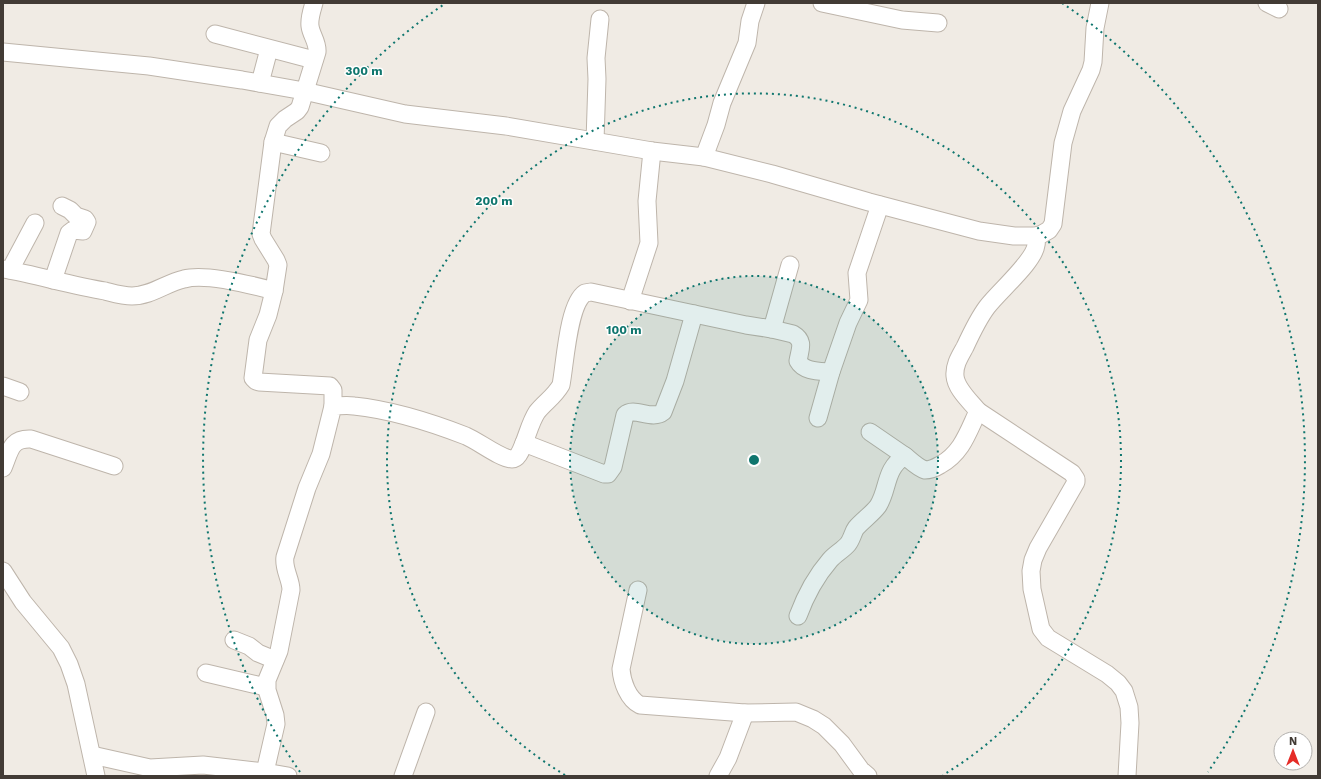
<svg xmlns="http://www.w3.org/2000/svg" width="1321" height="779" font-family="'Work Sans',sans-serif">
  <rect width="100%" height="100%" fill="#f0ebe4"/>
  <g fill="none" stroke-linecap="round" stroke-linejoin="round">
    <defs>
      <g id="minor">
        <path d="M314 3C312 10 309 18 310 26 311 35 318 42 317 52L300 107 297 111 285 119 278 126 273 142 261 234 263 239 276 260 278 265 274 291 268 315 258 340 253 378 256 381 259 382 330 386 333 390V406"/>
        <polyline points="822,3 902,20 938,23"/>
        <polyline points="1267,3 1279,9"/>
        <polyline points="215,34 314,60"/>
        <polyline points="3,52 149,66 242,80 304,91 405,114 506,126 652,151 704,157 772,174 869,202 979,231 1014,236 1036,236 1042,234 1049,230 1053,224 1063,143 1072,111 1091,70 1093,62 1095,28 1100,3"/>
        <polyline points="260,83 269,49"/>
        <polyline points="595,141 597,79 596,58 600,19"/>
        <polyline points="273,142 321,153"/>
        <polyline points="704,157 716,125 722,103 747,43 750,21 756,3"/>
        <path d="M3 269C37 275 70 285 105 291 113 293 123 296 132 296 151 296 166 283 184 279 205 273 252 285 274 291"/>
        <polyline points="10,270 35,223"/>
        <polyline points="53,280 69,233 73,230 83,231 87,222 85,219 76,216 70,210 62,206"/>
        <polyline points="630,301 649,243 647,201 652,151"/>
        <polyline points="772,329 790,265"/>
        <polyline points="3,386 20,392"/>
        <polyline points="978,411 1072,473 1076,479 1076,482 1038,548 1033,560 1031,571 1032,589 1041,629 1048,638 1107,674 1118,683 1124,691 1129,707 1130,723 1127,776"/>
        <polyline points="818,418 831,372 848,323 859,300 857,273 880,205"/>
        <polyline points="870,432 905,456"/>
        <path d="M524 443C528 433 531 421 537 412 545 402 554 397 561 385 565 365 568 304 585 293L591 292 746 325 772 329 793 334C805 341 800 349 798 361 804 372 820 371 831 372"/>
        <path d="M3 468C10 452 10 438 31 439L114 466"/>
        <polyline points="3,571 23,602 61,648 69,664 76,684 96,776"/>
        <path d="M638 590 621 669C622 682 628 699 640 705L745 713 796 712 813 719 824 726 842 744 861 770 868 776"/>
        <path d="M798 616C805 597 817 575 830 560 835 554 843 550 848 544 852 539 853 532 856 528 863 520 872 514 878 506 889 489 884 469 905 456 910 460 918 468 925 470 931 470 935 468 940 465 962 453 968 432 978 411 970 401 956 389 955 376 954 365 960 356 965 347 971 334 978 319 987 307 998 292 1034 262 1036 245 1037 242 1036 239 1036 236"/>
        <polyline points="234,640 249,646 258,653 275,660"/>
        <polyline points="206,673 266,687"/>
        <polyline points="92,755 150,768 203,765 265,772 288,776"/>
        <path d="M265 772 276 724 275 715 267 690V680L279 651 291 590C291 579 283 569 285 557L307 488 321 454 333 406C340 406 347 405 354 406 393 410 430 422 466 436 478 441 501 459 512 459 519 459 522 447 524 443L604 474H608L613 467 625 415C634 406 652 421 663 412L675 381 694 314"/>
        <polyline points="403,776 426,712"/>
        <polyline points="718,776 728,758 745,713"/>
      </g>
    </defs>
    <use href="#minor" stroke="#beb5ab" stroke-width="19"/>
    <use href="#minor" stroke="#fff" stroke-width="17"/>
  </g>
  <circle cx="754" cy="460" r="184" fill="#0f766e" fill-opacity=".12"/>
  <g fill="none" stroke="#0f766e" stroke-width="2" stroke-dasharray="2 4">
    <circle cx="754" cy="460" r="184"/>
    <path d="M565 775A367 367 0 1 1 943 775"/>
    <path d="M300 772A551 551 0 0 1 446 3M1062 3A551 551 0 0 1 1208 772"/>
  </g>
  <circle cx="754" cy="460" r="6" fill="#0f766e" stroke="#fff" stroke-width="2"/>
  <g font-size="12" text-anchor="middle" font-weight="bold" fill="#0f766e" stroke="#fff" stroke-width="3" stroke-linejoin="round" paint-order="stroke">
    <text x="364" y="75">300 m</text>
    <text x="494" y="205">200 m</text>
    <text x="624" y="334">100 m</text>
  </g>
  <rect width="1321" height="779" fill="none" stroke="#423b35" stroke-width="8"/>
  <g transform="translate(1293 751)"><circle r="19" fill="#ffffff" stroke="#b3b1ae"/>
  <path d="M0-3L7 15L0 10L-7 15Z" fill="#e52c27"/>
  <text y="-6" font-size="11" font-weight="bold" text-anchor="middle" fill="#423b35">N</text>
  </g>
</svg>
